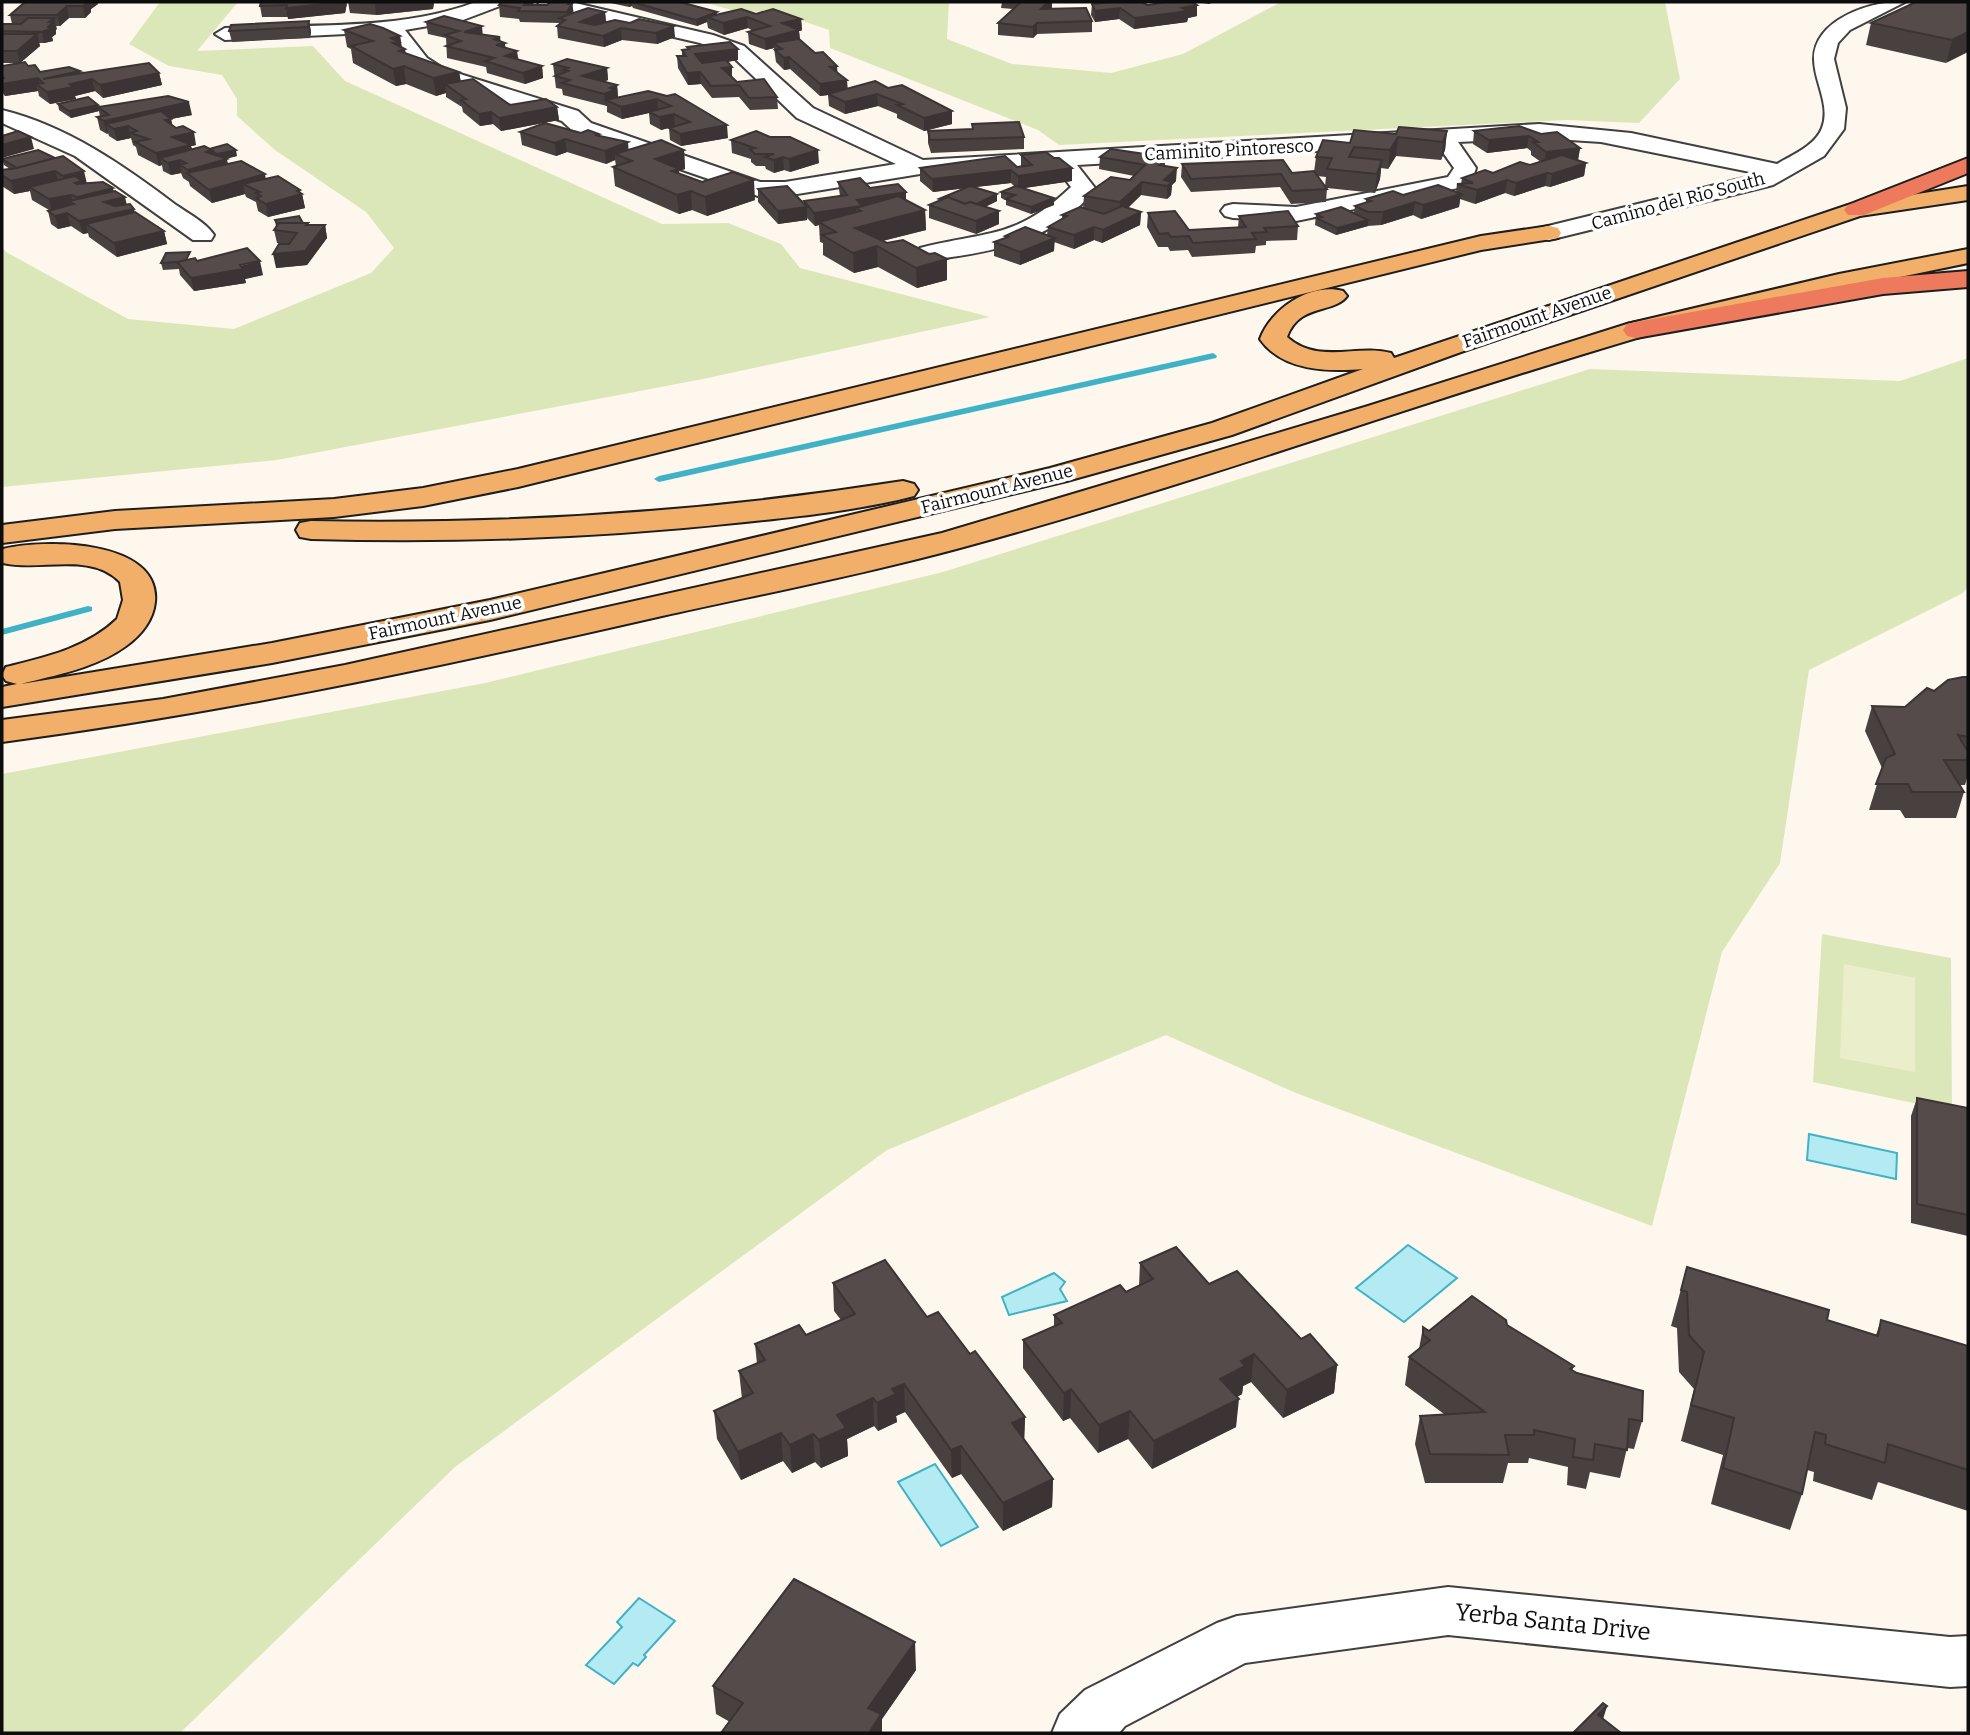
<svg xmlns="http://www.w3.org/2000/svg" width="1970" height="1735" font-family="Bitter,serif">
  <rect width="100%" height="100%" fill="#fef7ed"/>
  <g fill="#dce7b9">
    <polygon points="160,2 238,2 197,51 313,46 345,81 662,224 728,223 781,244 800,268 990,317 703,379 277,460 2,487 2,247 6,252 128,319 234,329 371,273 394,248 366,212 275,150 237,116 237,99 222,75 169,66 129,44"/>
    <polygon points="703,2 949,2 947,39 1012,64 1111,73 1183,54 1281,2 1665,2 1680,79 1639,123 1567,120 1059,145 1038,130 830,48 829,30 776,12 735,11"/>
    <polygon points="1968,358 1968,586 1963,593 1809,670 1780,863 1722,952 1652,1226 1296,1093 1166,1035 887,1150 455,1467 180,1733 2,1733 2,774 485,683 943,572 1590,369 1900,381"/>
    <polygon points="1822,934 1951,958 1952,1111 1813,1082"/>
  </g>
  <polygon fill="#ebeeca" points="1844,964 1915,978 1915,1072 1840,1058"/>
  <g fill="#b4ebf3" stroke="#3fb2c7" stroke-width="2">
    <polygon points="1809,1134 1897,1153 1896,1179 1807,1160"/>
    <polygon points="1408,1245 1457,1278 1404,1322 1356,1288"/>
    <polygon points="1054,1273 1065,1282 1060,1289 1067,1301 1009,1315 1002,1297"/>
    <polygon points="935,1464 978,1527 941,1546 898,1482"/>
    <polygon points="639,1598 675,1621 644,1655 646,1657 638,1666 633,1663 614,1684 586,1665 622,1627 617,1622"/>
  </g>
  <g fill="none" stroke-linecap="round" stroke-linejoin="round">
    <g fill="#3fb2c7" fill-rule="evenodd">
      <polygon points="1213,353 1217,356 1216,358 659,482 654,479 659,476"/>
      <polygon points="88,606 92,607 92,611 2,635 2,629"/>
    </g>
    <defs>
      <g id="minor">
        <path d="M476 2H503L500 6 463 20 405 30 427 58 444 69 578 111 591 123 760 182H785L896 164 797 118 730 54 700 43 540 6 538 2H571L713 35 744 46 813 108 923 160 1539 124 1631 133 1777 164C1792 155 1815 146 1822 128 1831 105 1814 82 1814 59 1814 19 1873 0 1905 2L1850 30 1838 43 1834 59 1846 108 1844 129 1824 156 1773 185 1549 240 1540 238 1537 233 1540 228 1760 174 1601 142 1539 138 1458 142 1476 168 1472 180 1463 187 1296 221 1233 218 1225 216 1221 211 1225 206 1233 204 1296 207 1448 177 1454 168 1437 144 1077 165 1095 188C1058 241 989 253 929 260L920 258 917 253 920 248C987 231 1015 240 1071 187L1055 166 920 174 785 196H758L575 133 562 121 430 77 413 66 387 32 225 40 215 34 225 28C307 24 399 31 476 2Z"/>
        <path d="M2 110C67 126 123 165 176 205 189 214 205 222 214 235L211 240H193L75 156 2 123Z"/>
        <polygon points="1448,1587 1950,1637 1968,1636 1968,1686 1950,1687 1448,1635 1245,1663 1125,1726 1119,1733 1052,1733 1060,1714 1085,1690 1217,1623 1237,1616"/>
      </g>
      <g id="major">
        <path d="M1968 186V200L1860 216 1461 352 1232 435 1067 481 490 620 272 663 2 707V687L17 684 6 681 2 675 6 667C46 657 87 648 117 619L123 600 120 582C90 551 40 572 3 563V549C43 539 161 539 155 602 153 621 141 635 126 646 96 668 56 675 21 684L272 643 490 600 1050 468 1212 423 1363 369C1328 372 1282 371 1260 339 1271 309 1310 282 1343 291L1347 296C1334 314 1299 303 1287 337 1319 365 1355 344 1391 353L1394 358 1848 205Z"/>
        <polygon points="1549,226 1558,228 1561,233 1558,238 1481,250 518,487 423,506 334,517 115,529 2,543 2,525 115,511 334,499 423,488 518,469 1481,236"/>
        <path d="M1968 249V263C1859 286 1747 306 1640 337 1413 404 1189 486 960 548 861 575 761 594 662 616 443 666 224 713 2 742V720L163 699 345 665 942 533 1368 406 1627 324 1839 274Z"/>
        <path d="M903 481 914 484 918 490 914 496C856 511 794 517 735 523 594 538 453 543 311 539L300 537 296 530 300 523 311 521C510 525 706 512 903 481Z"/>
      </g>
      <g id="highway">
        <polygon points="1968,158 1968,173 1864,215 1848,215 1844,210 1848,205"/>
        <polygon points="1968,271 1968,287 1883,294 1636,338 1627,336 1623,330 1627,324 1636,322 1883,278"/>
      </g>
    </defs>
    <use href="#minor" stroke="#404040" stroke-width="4"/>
    <use href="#major" stroke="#1e1e1e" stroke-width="4"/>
    <use href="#highway" stroke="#1e1e1e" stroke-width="4"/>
    <use href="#minor" fill="#fff" fill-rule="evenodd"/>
    <use href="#major" fill="#f2af69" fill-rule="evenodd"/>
    <use href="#highway" fill="#ed7a5c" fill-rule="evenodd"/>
  </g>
  <g fill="#494040" fill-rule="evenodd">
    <polygon points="25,2 97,2 98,4 91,9 91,12 85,18 69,18 60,26 56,26 56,34 52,37 53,41 44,43 39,43 40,46 20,63 2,63 2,24 12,24 10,15"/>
    <polygon points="348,2 434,2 433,9 376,15 350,13"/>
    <polygon points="502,2 533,2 533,5 547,5 572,2 573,13 605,12 606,22 675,37 657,44 622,40 604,47 558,38 557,26 559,25 559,23 520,22 519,19 500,17 499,5"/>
    <polygon points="606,2 680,2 717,12 717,14 756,14 801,19 802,30 799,31 800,40 838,73 848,89 888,88 952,111 952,124 924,131 897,118 897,114 878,106 845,114 829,106 828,95 820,96 790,69 784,70 776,62 774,48 766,50 749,44 748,32 753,31 748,28 724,35 708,28 707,22 697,26 633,8 632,6 629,7"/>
    <polygon points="1002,2 1052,2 1052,9 1092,21 1092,32 1037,34 1033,38 998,35 998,23 1013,9 1001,8"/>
    <polygon points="1108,2 1140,2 1148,5 1153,5 1153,2 1196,2 1196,4 1197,5 1197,16 1188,18 1187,22 1134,29 1119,19 1095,22 1091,15 1092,4"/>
    <polygon points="1196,2 1214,2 1209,4"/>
    <polygon points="1968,2 1946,63 1866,45 1871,23"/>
    <polygon points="347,4 345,13 288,19 288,17 262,17 260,6"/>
    <polygon points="309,21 311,32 310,38 232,42 229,31"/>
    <polygon points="426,22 483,35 505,43 505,48 518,59 542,66 543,78 525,84 487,73 486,67 447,58 446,38 428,34"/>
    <polygon points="344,30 400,36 402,48 406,53 459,72 461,82 510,105 557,107 559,120 501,131 493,124 480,126 463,112 462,107 446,97 446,93 436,96 406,84 396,86 353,63 351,49 347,47"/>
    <polygon points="687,47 738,60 728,62 732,77 737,82 777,97 778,109 750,110 739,97 712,98 701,84 688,85 678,68 677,56 682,56 682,50 687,50"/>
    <polygon points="553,64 607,68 608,80 603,82 617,85 618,97 648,91 728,138 681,146 670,140 669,128 661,130 650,124 649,113 622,119 607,112 607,106 563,95 562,89 556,88"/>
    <polygon points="2,66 28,66 40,72 159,73 162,85 103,98 95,91 75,96 76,99 50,104 39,96 38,91 5,96 2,92"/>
    <polygon points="58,104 98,105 98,107 192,115 171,119 172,125 196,145 191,146 192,149 209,149 237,156 226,159 228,164 300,193 302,194 305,208 268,217 258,211 256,202 246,197 245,194 212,203 190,186 189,182 183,178 181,173 171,175 163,171 162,165 159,166 138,155 136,147 133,145 131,138 117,141 109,136 108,133 107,134 100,130 97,117 100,117 99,111 71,118 59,110"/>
    <polygon points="972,124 1024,137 1024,149 931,153 928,143 928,131 972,129"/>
    <polygon points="1519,126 1580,148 1578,160 1586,163 1584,176 1550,187 1545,186 1514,196 1505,193 1475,204 1460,199 1459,207 1421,219 1413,215 1381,225 1368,226 1336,235 1315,225 1316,214 1354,213 1355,206 1366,203 1366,199 1456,192 1457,184 1461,184 1462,178 1493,173 1530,165 1541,162 1531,155 1531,151 1527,148 1487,153 1473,144 1474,131"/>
    <path d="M1447 131 1445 150 1441 160 1396 156 1388 169 1381 168 1380 179 1375 193 1327 188 1326 202 1291 204 1280 187 1191 192 1181 177 1182 164 1292 173 1314 172 1316 157 1350 143 1396 134ZM1317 176 1326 177 1325 186Z"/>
    <polygon points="520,132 581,133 600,136 628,150 684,150 685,169 679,171 679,174 755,200 707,216 692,210 679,214 615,186 613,167 616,166 615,160 606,164 567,152 556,156 522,145"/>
    <polygon points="731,140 819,163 790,172 784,170 774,173 766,169 765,166 756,166 751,162 751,159 732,153"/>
    <polygon points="38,150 87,183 113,191 126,205 134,209 134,212 164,231 167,244 117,257 89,237 88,233 83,234 71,226 58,229 51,224 48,211 49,210 32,200 30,191 14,194 2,186 2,170 10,169 4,165 2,159"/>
    <polygon points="1021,155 1072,181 1024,188 1054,198 1054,205 1031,214 1006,205 1006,200 1001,198 1001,192 1014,186 1011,183 974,187 997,201 985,207 999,211 999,224 976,234 929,218 929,205 939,201 939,199 965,188 933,192 920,181 920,168 1017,167 1021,166"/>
    <polygon points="1100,157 1165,161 1165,166 1176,181 1172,185 1171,195 1167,199 1141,195 1128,208 1141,212 1140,225 1102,243 1094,240 1074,249 1054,242 1054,251 1020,265 994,256 994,242 1005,238 1005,236 1047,235 1048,227 1062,219 1062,215 1083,208 1084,196 1130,180 1134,176 1099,169"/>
    <polygon points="838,182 870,188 906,200 925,210 926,230 883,241 947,280 917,288 878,267 854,273 823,255 823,243 820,242 819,225 815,226 807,218 807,220 778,224 758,202 758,189 804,204 804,201 840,196"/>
    <polygon points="1148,213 1189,230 1238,227 1239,216 1298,226 1297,240 1266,241 1266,245 1256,246 1255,253 1192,257 1188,250 1170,251 1168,247 1158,247 1147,227"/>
    <polygon points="275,220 303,223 308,225 325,225 327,238 307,265 276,268 283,244 277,243 274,230 276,227"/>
    <polygon points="191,259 197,261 263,275 245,279 246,283 194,291 180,275 179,269 163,270 161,263"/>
    <polygon points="1968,677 1968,775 1965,785 1960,785 1964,792 1956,818 1905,818 1900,810 1869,810 1882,768 1865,731 1872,706 1905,707 1934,691"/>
    <polygon points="1917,1098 1968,1108 1968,1236 1911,1223 1911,1116"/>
    <polygon points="1140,1263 1209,1284 1301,1339 1337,1365 1334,1393 1283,1418 1251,1382 1243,1386 1242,1394 1237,1397 1236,1427 1152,1469 1128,1439 1098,1453 1070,1418 1063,1421 1023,1368 1023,1340 1054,1326 1054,1315 1126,1292 1139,1286"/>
    <polygon points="1687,1267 1827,1320 1876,1335 1881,1320 1968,1346 1968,1511 1878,1482 1872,1500 1813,1481 1814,1472 1807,1470 1802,1494 1790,1530 1711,1504 1723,1455 1681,1441 1694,1389 1679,1372 1677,1328 1671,1326"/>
    <polygon points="833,1283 927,1317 970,1354 1025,1417 1024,1440 1053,1479 1052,1507 1003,1531 961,1474 952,1478 905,1412 896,1416 897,1422 878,1431 874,1426 847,1439 848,1456 821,1468 815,1462 792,1473 783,1461 741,1480 717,1439 714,1411 742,1399 739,1371 757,1364 755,1344 806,1335 841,1320 834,1311"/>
    <polygon points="1507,1325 1574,1366 1572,1371 1642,1421 1634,1449 1627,1448 1620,1478 1590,1472 1586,1489 1567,1485 1568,1467 1529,1458 1528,1463 1508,1463 1503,1483 1425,1483 1415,1444 1420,1416 1444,1414 1405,1385 1409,1357 1419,1349 1423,1327 1429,1331"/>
    <polygon points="916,1670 882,1719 882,1733 721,1733 730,1722 716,1714 713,1686"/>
  </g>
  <g fill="#3c3434">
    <polygon points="87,2 97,2 98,4 91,9 91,12 85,18 83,6"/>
    <polygon points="347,2 345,13 288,19 286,8"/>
    <polygon points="390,2 434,2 433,9 376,15 375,3"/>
    <polygon points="527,2 533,2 534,5 524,5"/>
    <polygon points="570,2 572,2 574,15 568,23 567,12"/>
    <polygon points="629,2 642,2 632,2 632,6 629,7"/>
    <polygon points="1048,2 1052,2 1052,9 1041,9"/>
    <polygon points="1192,2 1196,2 1196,5 1197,5 1197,16 1188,18 1187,22 1134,29 1135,18 1182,8"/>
    <polygon points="67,6 69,18 60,26 57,15"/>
    <polygon points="1120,8 1119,19 1095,22 1095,11"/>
    <polygon points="605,12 606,23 581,31 580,22"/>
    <polygon points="717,12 717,18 707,17 707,22 697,26 696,20"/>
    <polygon points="747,17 748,28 724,35 723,23"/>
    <polygon points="54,18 57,29 55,31 56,34 52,37 53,41 44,43 42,32"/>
    <polygon points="801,19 802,30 799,31 800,41 773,43 774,48 766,50 765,39 782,23"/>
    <polygon points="309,21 311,32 310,38 308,27"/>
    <polygon points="1037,23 1037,34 1033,38 1033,27"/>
    <polygon points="482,26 483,38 464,32"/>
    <polygon points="674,26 675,37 657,44 656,33"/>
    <polygon points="621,28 622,40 604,47 603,36"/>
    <polygon points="1968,32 1968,52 1946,63 1952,40"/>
    <polygon points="37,34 40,46 20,63 17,51"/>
    <polygon points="400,36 402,50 405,49 408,67 404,66 406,84 396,86 393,69 391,38"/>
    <polygon points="500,37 501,44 505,43 506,54 498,57 494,39"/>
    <polygon points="738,49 738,60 696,66 695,54"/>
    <polygon points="517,51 519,63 505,56"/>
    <polygon points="789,57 790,69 784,70 784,58"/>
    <polygon points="542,66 543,78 525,84 523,73"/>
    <polygon points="837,66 838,78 830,67"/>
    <polygon points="732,67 732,79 722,68"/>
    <polygon points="607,68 608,80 583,88 582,76"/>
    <polygon points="80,71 82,81 92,79 95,91 75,96 76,99 50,104 43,79"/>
    <polygon points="459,72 462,90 445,84 446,93 436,96 433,78"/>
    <polygon points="700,72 701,84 688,85 687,73"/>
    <polygon points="159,73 162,85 103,98 100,85"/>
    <polygon points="38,78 40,87 36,84 38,91 5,96 2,84"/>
    <polygon points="847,80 848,92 828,94 828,95 820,96 820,84"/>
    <polygon points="617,85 618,97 606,100 607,106 606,106 604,94 610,88"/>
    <polygon points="877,94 878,106 845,114 845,102"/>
    <polygon points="657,99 658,111 649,112 649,113 622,119 621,107"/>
    <polygon points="189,102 192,115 171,119 174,131 128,126 131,138 117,141 114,129 106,124 108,133 107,134 104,121"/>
    <polygon points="98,105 99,111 71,118 69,111"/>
    <polygon points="557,107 559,120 501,131 499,118"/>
    <polygon points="952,111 952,124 924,131 924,118"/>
    <polygon points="491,112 493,124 480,126 479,114"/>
    <polygon points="674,114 675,126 661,130 659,117"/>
    <polygon points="727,125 728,138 681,146 680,134"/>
    <polygon points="1447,131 1445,150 1441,160 1443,142"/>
    <polygon points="194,132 196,145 191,146 194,158 180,160 181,173 171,175 168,163 160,158 162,165 159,166 156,153 172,137"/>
    <polygon points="1529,136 1527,148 1487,153 1489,140"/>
    <polygon points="31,137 34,149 2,158 2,145"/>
    <polygon points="1398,137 1396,156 1388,169 1390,150"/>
    <polygon points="565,139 567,152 556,156 555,143"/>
    <polygon points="628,142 629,155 615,154 615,160 606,164 605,151"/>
    <polygon points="1580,148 1578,160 1544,164 1546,152"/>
    <polygon points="212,150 214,163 227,159 229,172 189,174 188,170 206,152"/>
    <polygon points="236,150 237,156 218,160 217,154"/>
    <polygon points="684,150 685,169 679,171 681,188 655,159"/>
    <polygon points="818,150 819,163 790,172 789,159"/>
    <polygon points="783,157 784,170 774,173 774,160"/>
    <polygon points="1382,160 1380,179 1375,193 1377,174"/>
    <polygon points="1586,163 1584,176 1550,187 1552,174"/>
    <polygon points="1072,168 1072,181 1018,189 1018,176"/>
    <polygon points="1177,168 1176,181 1172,185 1171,195 1167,199 1167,186 1164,180"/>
    <polygon points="1011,170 1011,183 933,192 932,179"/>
    <polygon points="55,171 59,184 29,187 30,191 14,194 11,181"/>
    <polygon points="84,171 87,184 66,189 63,176"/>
    <polygon points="1547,173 1545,186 1514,196 1516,183"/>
    <polygon points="265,174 267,187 243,184 245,194 212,203 209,190"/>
    <polygon points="754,180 755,200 707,216 705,197"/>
    <polygon points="1507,180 1505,193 1475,204 1477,190"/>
    <polygon points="1142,182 1141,195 1120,215 1120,202"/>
    <polygon points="113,188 115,199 125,197 128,210 134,209 137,222 86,224 88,233 83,234 79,221 82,210 78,197"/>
    <polygon points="300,190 301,195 302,194 305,208 268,217 266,204"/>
    <polygon points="691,191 692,210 679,214 677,195"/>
    <polygon points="906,192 906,205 861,211 856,208 856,220 819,222 819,225 815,226 814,213 857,200"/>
    <polygon points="997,194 997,201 971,214 971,207"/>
    <polygon points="1461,194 1459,207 1421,219 1423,205"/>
    <polygon points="71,195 73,204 69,201 71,208 52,212 49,199"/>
    <polygon points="1054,198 1054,205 1031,214 1031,207"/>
    <polygon points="1415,202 1413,215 1381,225 1383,212"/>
    <polygon points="807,207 807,220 778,224 778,211"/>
    <polygon points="925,210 926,230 856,247 855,228"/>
    <polygon points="999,211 999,224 976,234 976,221"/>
    <polygon points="1141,212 1140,225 1102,243 1103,230"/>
    <polygon points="67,213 71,226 58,229 55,216"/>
    <polygon points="1368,220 1368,226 1336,235 1337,228"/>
    <polygon points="325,225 327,238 307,265 276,268 273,254"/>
    <polygon points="1094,227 1094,240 1074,249 1074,235"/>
    <polygon points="164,231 167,244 117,257 114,243"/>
    <polygon points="1055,238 1054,251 1020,265 1020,252"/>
    <polygon points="877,246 878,267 854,273 853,253"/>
    <polygon points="947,259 947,280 917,288 916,268"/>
    <polygon points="260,261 263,275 245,279 246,283 194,291 191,278"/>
    <polygon points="1254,1354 1251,1382 1243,1386 1242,1394 1218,1407 1220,1379 1241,1361"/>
    <polygon points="1337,1365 1334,1393 1283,1418 1287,1390"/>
    <polygon points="904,1384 905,1412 896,1416 897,1422 878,1431 877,1403 892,1389"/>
    <polygon points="1071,1389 1070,1418 1063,1421 1064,1393"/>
    <polygon points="873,1398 874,1426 847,1439 848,1456 821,1468 819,1440 837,1415"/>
    <polygon points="1239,1399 1236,1427 1152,1469 1154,1441"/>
    <polygon points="1130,1411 1128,1439 1098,1453 1099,1425"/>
    <polygon points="1025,1417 1024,1445 1012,1423"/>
    <polygon points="781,1433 783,1461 741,1480 738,1452"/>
    <polygon points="813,1434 815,1462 792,1473 790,1445"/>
    <polygon points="961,1446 961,1474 952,1478 951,1450"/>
    <polygon points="1053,1479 1052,1507 1003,1531 1003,1503"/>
    <polygon points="915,1642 916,1670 882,1719 882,1733 869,1733 868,1708"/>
    <polygon points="1607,1706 1599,1733 1598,1715"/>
  </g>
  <g fill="#554b4a" stroke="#3c3434" stroke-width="2">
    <polygon points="25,2 88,2 83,6 67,6 57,15 10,15"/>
    <polygon points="261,2 343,2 286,8 287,5 260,6"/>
    <polygon points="352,2 390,2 375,3"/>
    <polygon points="502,2 527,2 524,5 547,5 550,2 570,2 568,4 572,4 567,12 518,11 520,8 499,5"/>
    <polygon points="632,2 680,2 717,12 696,20"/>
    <polygon points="1021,2 1048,2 1041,9 1086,8 1092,21 1037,23 1033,27 998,23"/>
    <polygon points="1113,2 1140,2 1148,5 1166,2 1195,2 1192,2 1197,5 1182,8 1188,11 1135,18 1120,8 1095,11 1092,4"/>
    <polygon points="1916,2 1968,2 1968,32 1952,40 1871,23"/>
    <polygon points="588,8 605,12 580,22 595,25 615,20 630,23 639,19 674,26 656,33 621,28 603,36 557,26 565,20 559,18"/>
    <polygon points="741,9 756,14 773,9 801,19 782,23 799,30 765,39 748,32 770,26 747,17 723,23 707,17"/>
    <polygon points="444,16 482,26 464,32 500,37 494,39 505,43 496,45 517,51 505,56 542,66 523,73 485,61 494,58 446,46 461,41 445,35 459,31 426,22"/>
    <polygon points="28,18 54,18 49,22 53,22 48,27 50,29 42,32 2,31 2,24 21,24"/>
    <polygon points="309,21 308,27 229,31 231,25"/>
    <polygon points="370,24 383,28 400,36 391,38 399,42 393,43 405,49 399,51 459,72 433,78 404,66 393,69 351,46 373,41 344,30"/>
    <polygon points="2,34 37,34 17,51 2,51"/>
    <polygon points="799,39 815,53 823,52 837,66 830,67 847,80 820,84 789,57 784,58 775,50 782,49 773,43"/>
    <polygon points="730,42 738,49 695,54 702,63 726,60 732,67 722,68 737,82 764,79 777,97 749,98 739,85 711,86 700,72 687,73 677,56 686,56 682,50 689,49 687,47"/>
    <polygon points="567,59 607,68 582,76 617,85 610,88 615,90 604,94 562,83 570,80 555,76 568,71 563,70 568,68 553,64"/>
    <polygon points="25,62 28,66 35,65 40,72 69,67 80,71 43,79 149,63 159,73 100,85 92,79 70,84 73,87 47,92 36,84 43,83 38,78 2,84 2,79 4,78 2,75 2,66"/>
    <polygon points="473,79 510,105 546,99 557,107 499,118 491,112 479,114 461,100 466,99 445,84"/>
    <polygon points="875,81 888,88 902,85 952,111 924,118 897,105 903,104 877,94 845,102 828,94"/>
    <polygon points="648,91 667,96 675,94 727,125 680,134 669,128 690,122 674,114 659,117 649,112 671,106 657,99 621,107 606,100"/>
    <polygon points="168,96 189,102 104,121 97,117 109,115 98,107"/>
    <polygon points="88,97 98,105 69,111 58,104"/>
    <polygon points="161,111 171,119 165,120 176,128 183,126 194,132 172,137 191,145 156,153 135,142 149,139 130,133 137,131 128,126 114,129 106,124"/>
    <polygon points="1019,122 1024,137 930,140 928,131 973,129 972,124"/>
    <polygon points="545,123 581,133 588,130 599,134 595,135 628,142 605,151 565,139 555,143 520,132"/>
    <polygon points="1519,126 1541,134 1557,132 1580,148 1546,152 1533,142 1538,142 1529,136 1489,140 1474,131"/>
    <polygon points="1399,127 1447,131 1443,142 1398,137 1390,150 1354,147 1349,157 1382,160 1377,174 1327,169 1332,158 1316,157 1323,140 1350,143 1354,130 1396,134"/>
    <polygon points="18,131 31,137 2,145 2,136"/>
    <polygon points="756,131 770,137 790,137 818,150 789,159 783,157 774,160 765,157 774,154 755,154 750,149 755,148 731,140"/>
    <polygon points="661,140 684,150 655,159 679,169 672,171 702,182 733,172 754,180 705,197 691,191 677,195 613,167 632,161 615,154"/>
    <polygon points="227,144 236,150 217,154 209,149"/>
    <polygon points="204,146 212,150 206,152 227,159 188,170 180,165 186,163 180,160 168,163 160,158"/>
    <polygon points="1111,149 1158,156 1154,159 1165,161 1159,165 1177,168 1164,180 1172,182 1167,186 1142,182 1120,202 1084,196 1111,177 1130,180 1145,165 1100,157"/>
    <polygon points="38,150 55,158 17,168 2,159"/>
    <polygon points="1046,152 1054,158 1059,158 1072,168 1018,176 1011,170 932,179 920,168 1005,156 1017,167 1032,165 1021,155"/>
    <polygon points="1562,155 1586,163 1552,174 1547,173 1516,183 1507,180 1477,190 1457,184 1473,183 1462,178 1485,170 1493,173 1520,162 1530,165"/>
    <polygon points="63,156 84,171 63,176 55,171 11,181 2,175 2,170 17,168"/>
    <polygon points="1283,160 1292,173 1314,171 1327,189 1292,191 1281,174 1191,179 1182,164"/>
    <polygon points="241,161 265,174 209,190 187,173"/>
    <polygon points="75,176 82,181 75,183 77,184 103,182 113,188 78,197 71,195 49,199 29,187"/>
    <polygon points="278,176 300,190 297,191 302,194 266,204 256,198 261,196 256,193 260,192 243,184"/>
    <polygon points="860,178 870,188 898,184 906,192 857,200 862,206 814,213 804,201 847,195 838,182"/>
    <polygon points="1438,185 1461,194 1423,205 1415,202 1383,212 1368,212 1355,206 1371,201 1366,199 1393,191 1403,195"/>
    <polygon points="787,186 807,207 778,211 758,189"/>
    <polygon points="970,186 997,194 977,204 970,202 965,204 948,197 942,200 939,199"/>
    <polygon points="1016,186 1054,198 1031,207 1006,199 1015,195 1001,192"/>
    <polygon points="115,191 125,197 104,202 115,206 130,204 134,209 79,221 67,213 55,216 48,211 74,204 69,201"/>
    <polygon points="898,196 925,210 855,228 887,243 903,240 929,254 935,253 947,259 916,268 877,246 853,253 822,235 836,232 819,222 861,211 856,208"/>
    <polygon points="948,197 965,204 970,202 999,211 976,221 929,205"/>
    <polygon points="1122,206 1141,212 1103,230 1094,227 1074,235 1048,227 1067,216 1062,215 1080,207 1104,214"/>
    <polygon points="1341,207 1368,220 1337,228 1316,218 1322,217 1316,214"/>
    <polygon points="1175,211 1189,230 1246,227 1239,216 1288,211 1298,226 1264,228 1267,232 1252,233 1256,239 1193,243 1189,236 1171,237 1168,233 1159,234 1148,213"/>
    <polygon points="135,212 164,231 114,243 86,224"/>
    <polygon points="299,216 303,223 279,223 278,225 275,220"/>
    <polygon points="279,223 308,223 306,225 325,225 305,251 273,254 279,244 289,244 297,233 274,230"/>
    <polygon points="1025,227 1055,238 1020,252 994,242 1008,237 1005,236"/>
    <polygon points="247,248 260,261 240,265 243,269 191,278 177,262 195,258 197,261"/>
    <polygon points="190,252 186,260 177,262 161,263 166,253"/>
    <polygon points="1963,677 1968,677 1968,737 1958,735 1968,752 1968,760 1944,760 1964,792 1912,792 1908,784 1876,784 1886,758 1895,754 1872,706 1905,707 1927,688 1934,691 1948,680"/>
    <polygon points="1917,1098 1968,1108 1968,1215 1917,1204"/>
    <polygon points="1176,1247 1209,1284 1237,1271 1301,1339 1310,1334 1337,1365 1287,1390 1254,1354 1241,1361 1245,1366 1220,1379 1239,1399 1154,1441 1130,1411 1099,1425 1071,1389 1064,1393 1023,1340 1062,1323 1054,1315 1120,1285 1126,1292 1153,1279 1140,1263"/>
    <polygon points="885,1260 927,1317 938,1312 970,1354 975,1351 1025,1417 1012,1423 1053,1479 1003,1503 961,1446 951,1450 904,1384 892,1389 896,1394 877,1403 873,1398 837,1415 846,1428 819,1440 813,1434 790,1445 781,1433 738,1452 714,1411 753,1393 739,1371 765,1360 755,1344 799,1325 806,1335 855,1314 833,1283"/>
    <polygon points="1687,1267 1829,1310 1827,1320 1878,1336 1881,1320 1968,1346 1968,1470 1888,1444 1885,1463 1825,1444 1826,1435 1815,1432 1802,1494 1723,1468 1734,1418 1691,1405 1704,1352 1689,1335 1687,1292 1681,1290"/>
    <polygon points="1472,1296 1506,1320 1507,1325 1574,1366 1570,1369 1577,1373 1643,1391 1642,1421 1629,1419 1627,1450 1595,1444 1593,1460 1573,1457 1575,1439 1534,1430 1534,1435 1505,1435 1509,1455 1430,1454 1420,1416 1485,1412 1409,1357 1430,1340 1423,1335 1423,1327 1429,1331"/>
    <polygon points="794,1579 915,1642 868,1708 881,1714 869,1733 721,1733 743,1703 713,1686"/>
    <polygon points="1603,1703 1607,1706 1598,1715 1621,1733 1573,1733"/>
  </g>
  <g text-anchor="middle" stroke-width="7" stroke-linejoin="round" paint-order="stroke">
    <g font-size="18" fill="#0d0d0d" stroke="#fff">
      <text transform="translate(1229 150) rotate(-3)" y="6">Caminito Pintoresco</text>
      <text transform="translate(1678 201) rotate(-15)" y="6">Camino del Rio South</text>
      <text transform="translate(1537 317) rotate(-19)" y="6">Fairmount Avenue</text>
      <text transform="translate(997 489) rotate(-14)" y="6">Fairmount Avenue</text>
      <text transform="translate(445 618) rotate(-12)" y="6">Fairmount Avenue</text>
    </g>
    <g font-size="24" fill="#0d0d0d" stroke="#fff">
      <text transform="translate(1553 1622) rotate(6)" y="8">Yerba Santa Drive</text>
    </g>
  </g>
  <rect width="1970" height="1735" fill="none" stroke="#0d0d0d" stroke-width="7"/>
</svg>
